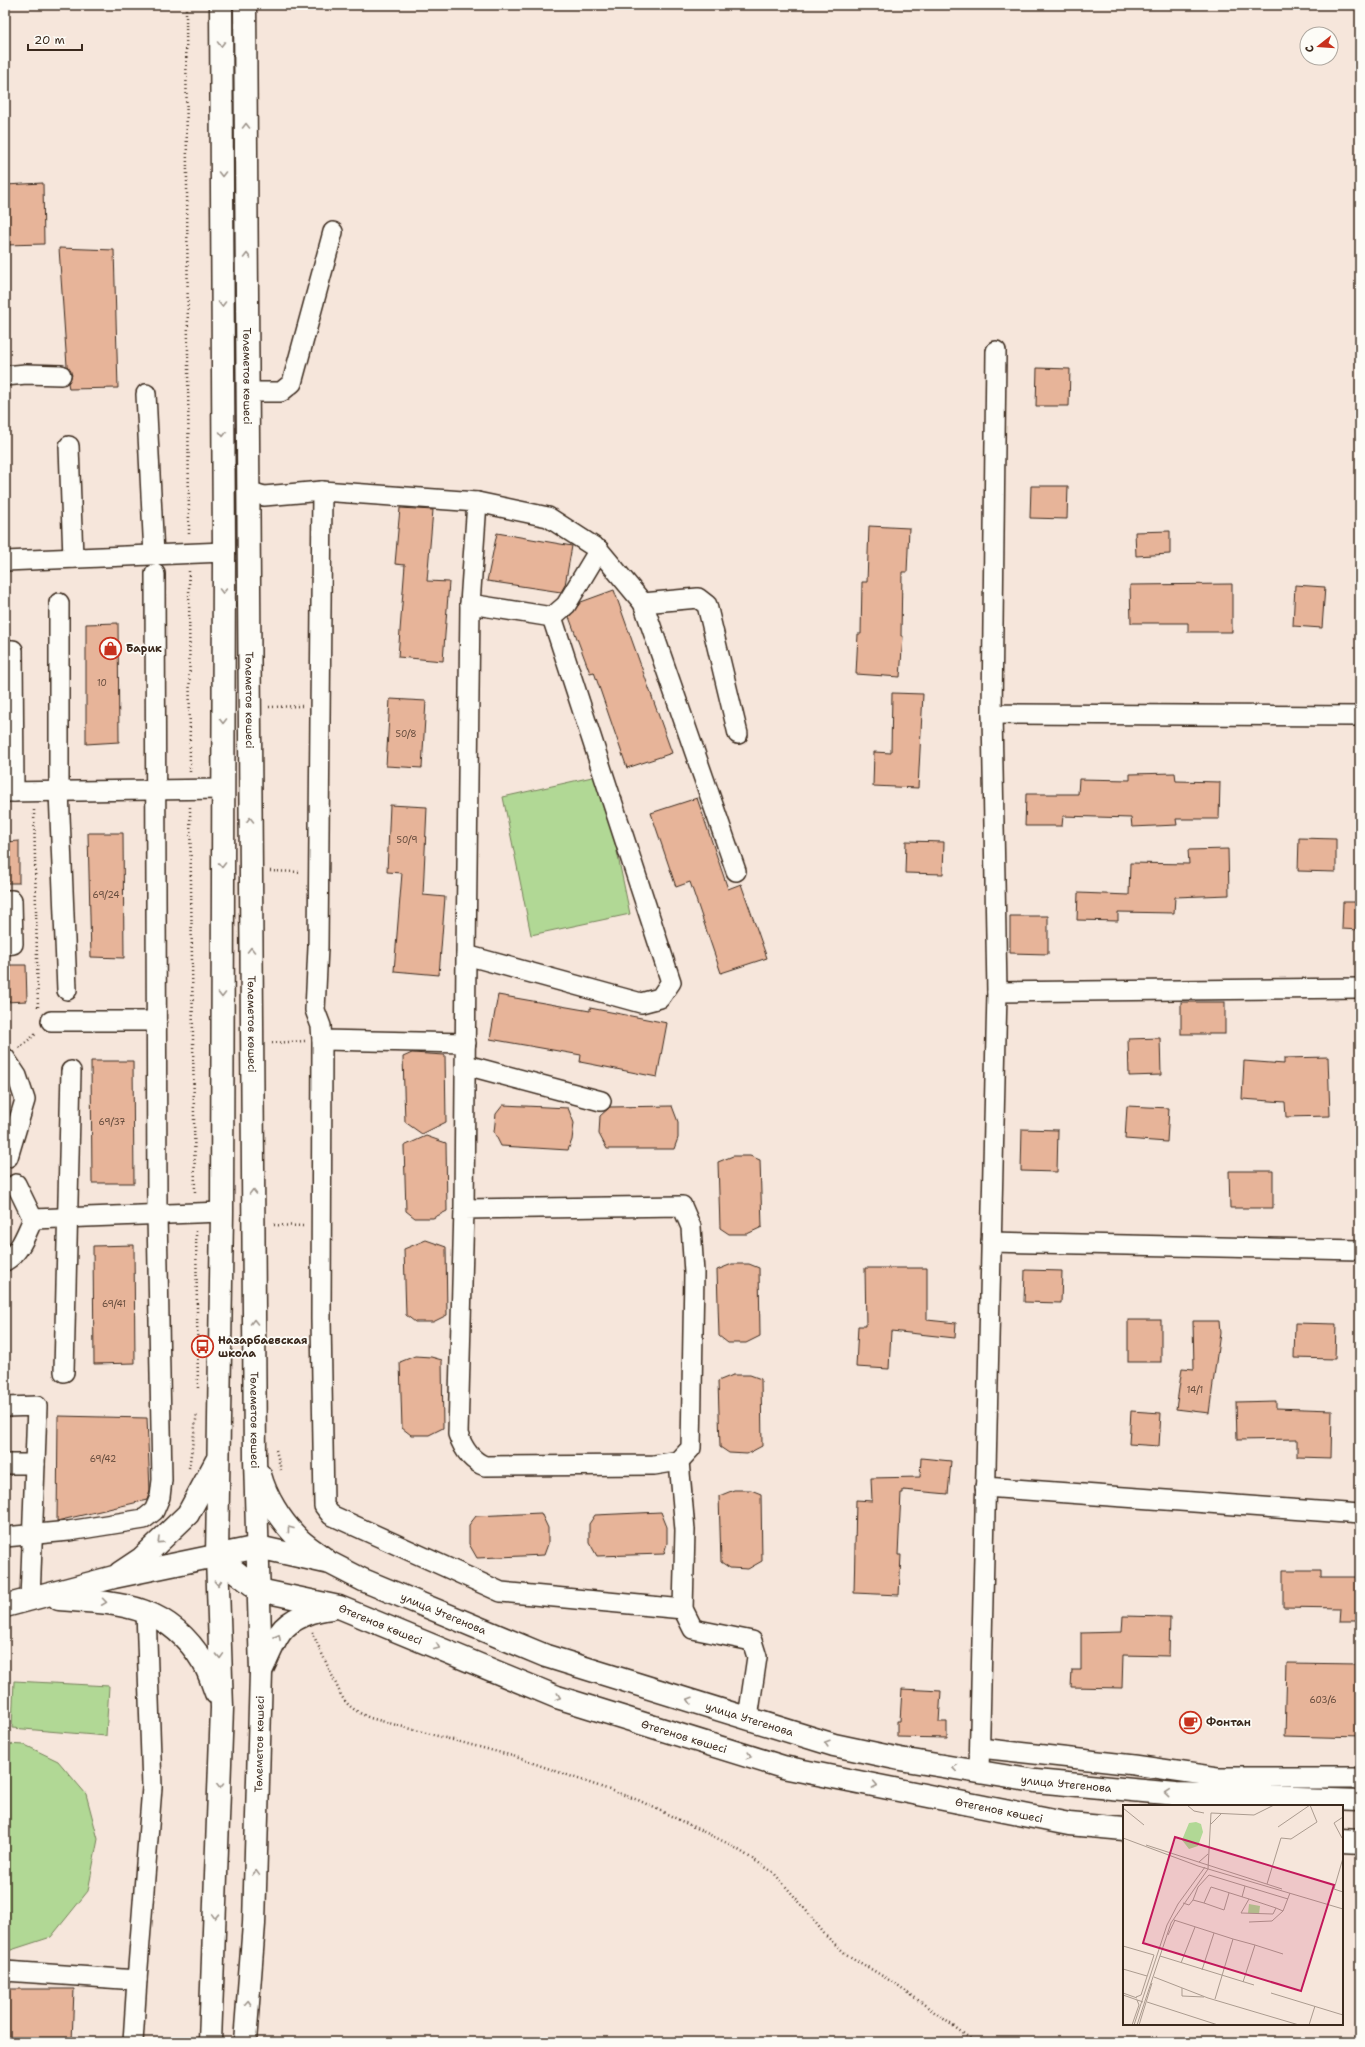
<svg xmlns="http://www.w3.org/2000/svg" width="1365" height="2047" font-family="'Shantell Sans',sans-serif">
  <rect width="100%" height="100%" fill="#f6e6db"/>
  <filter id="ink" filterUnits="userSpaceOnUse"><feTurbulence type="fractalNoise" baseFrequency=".025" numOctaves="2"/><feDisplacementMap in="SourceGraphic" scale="8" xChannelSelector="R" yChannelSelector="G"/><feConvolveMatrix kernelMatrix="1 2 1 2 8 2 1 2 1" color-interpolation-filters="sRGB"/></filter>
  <g filter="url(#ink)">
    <g fill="#b1d895" stroke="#76815a">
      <polygon points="601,775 630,914 531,935 503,797"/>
      <polygon points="14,1681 109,1686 106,1736 12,1728"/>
      <polygon points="5,1744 25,1745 58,1761 86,1794 98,1839 88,1891 51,1937 8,1951 5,1950"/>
    </g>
    <g fill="#e7b499" stroke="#3b2a1e">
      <polygon points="43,183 44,244 5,245 5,185"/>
      <polygon points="59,248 114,250 118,388 69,389 68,383 72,375 67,366"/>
      <polygon points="1037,368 1070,369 1069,406 1036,406"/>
      <polygon points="1031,486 1068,486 1067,519 1030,518"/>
      <polygon points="400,508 433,510 427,581 449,582 443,661 398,657 405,565 395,564"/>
      <polygon points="869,526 909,528 907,572 902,572 901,636 903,636 900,677 856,674 858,634 861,634 862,582 867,582"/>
      <polygon points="1170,531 1170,554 1136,556 1135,532"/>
      <polygon points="497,533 572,546 565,585 561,592 487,581"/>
      <polygon points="1232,584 1232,632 1188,632 1188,623 1131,623 1130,585"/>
      <polygon points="1295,585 1325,587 1322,628 1293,626"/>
      <polygon points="614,590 672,753 627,768 594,672 590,673 569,617 581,602"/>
      <polygon points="118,623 119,742 86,744 86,624"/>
      <polygon points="892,693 923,694 918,788 873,786 874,752 891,753"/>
      <polygon points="390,699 426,701 422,768 386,766"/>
      <polygon points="1175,773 1176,781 1220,782 1219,819 1176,819 1177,825 1132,827 1131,818 1063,816 1062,826 1025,826 1026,794 1078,794 1079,779 1130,780 1130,774"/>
      <polygon points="697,798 728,889 741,884 767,958 721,973 690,882 676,887 651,813"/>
      <polygon points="390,805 427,807 423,895 445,897 439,975 394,971 402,873 387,872"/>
      <polygon points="88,833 123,833 124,958 91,957"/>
      <polygon points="1299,838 1336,839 1336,872 1298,871"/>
      <polygon points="19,841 19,883 5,883 5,842"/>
      <polygon points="906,841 944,842 943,874 905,873"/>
      <polygon points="1228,849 1229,895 1175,897 1174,913 1118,912 1118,921 1077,920 1078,893 1129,895 1130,863 1189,864 1188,850"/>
      <polygon points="1343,902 1360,902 1360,930 1342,929"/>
      <polygon points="1010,916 1048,916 1048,954 1010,953"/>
      <polygon points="5,965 26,965 27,1001 5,1002"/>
      <polygon points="498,995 590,1011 590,1008 667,1023 657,1077 580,1062 581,1055 490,1039"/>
      <rect x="1181" y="1002" width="44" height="32"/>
      <polygon points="1160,1038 1161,1075 1129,1076 1128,1039"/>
      <polygon points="412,1053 445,1055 446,1122 422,1134 405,1122 403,1057"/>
      <polygon points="1328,1057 1330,1116 1286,1117 1285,1102 1242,1099 1244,1061 1284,1064 1284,1058"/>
      <polygon points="91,1061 133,1061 134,1183 92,1183"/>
      <polygon points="503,1105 568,1108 574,1123 572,1140 568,1150 501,1146 494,1132 496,1114"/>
      <polygon points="672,1106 678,1122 678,1138 674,1149 607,1149 599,1134 600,1116 610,1107"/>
      <polygon points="1127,1106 1169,1108 1167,1142 1125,1139"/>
      <polygon points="1022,1129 1058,1130 1057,1172 1021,1171"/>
      <polygon points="426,1136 446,1143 447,1211 433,1218 415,1218 406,1211 404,1146"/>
      <polygon points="733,1156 750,1156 760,1160 762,1227 747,1234 729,1234 720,1228 718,1162"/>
      <polygon points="1229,1171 1273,1171 1273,1208 1230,1208"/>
      <polygon points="426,1240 446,1247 447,1315 433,1322 415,1322 406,1315 404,1249"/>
      <polygon points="134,1245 135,1363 94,1364 93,1246"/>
      <polygon points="732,1264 749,1264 759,1268 760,1336 746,1343 728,1343 719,1336 717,1270"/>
      <polygon points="865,1268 927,1268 927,1320 956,1323 955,1338 891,1331 889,1369 856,1367 858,1326 866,1326"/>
      <polygon points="1025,1270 1062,1271 1061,1303 1024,1302"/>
      <rect x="1128" y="1320" width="33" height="42"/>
      <polygon points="1193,1321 1219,1321 1220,1333 1209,1413 1176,1409 1182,1368 1194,1369"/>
      <polygon points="1295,1323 1336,1324 1335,1359 1294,1358"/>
      <polygon points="415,1356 431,1357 442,1360 443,1428 429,1435 411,1435 402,1428 400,1362"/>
      <polygon points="733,1375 750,1375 761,1379 762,1446 747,1454 729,1453 720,1447 718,1381"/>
      <polygon points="1276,1401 1276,1408 1332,1410 1331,1458 1297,1457 1297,1439 1237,1440 1236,1402"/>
      <polygon points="1131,1411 1161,1413 1159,1446 1129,1444"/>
      <polygon points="58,1416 147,1418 150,1491 147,1500 57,1521"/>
      <polygon points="921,1458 951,1461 948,1494 903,1490 903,1493 901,1493 898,1555 901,1555 899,1595 854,1593 856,1500 872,1501 871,1478 920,1477"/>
      <polygon points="734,1490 751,1490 761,1494 762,1561 748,1569 730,1568 721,1562 719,1496"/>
      <polygon points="661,1512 667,1527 667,1543 664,1554 597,1556 589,1542 589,1524 595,1515"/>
      <polygon points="541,1513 548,1528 548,1544 544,1555 477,1558 469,1544 469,1525 476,1516"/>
      <polygon points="1283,1570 1320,1570 1320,1577 1360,1577 1360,1622 1340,1622 1341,1608 1283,1607"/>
      <polygon points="1123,1616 1170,1617 1169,1656 1123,1655 1122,1688 1071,1687 1072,1670 1081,1670 1081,1633 1122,1632"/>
      <polygon points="1287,1663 1360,1664 1360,1738 1285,1736"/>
      <polygon points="902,1689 941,1691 939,1722 947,1722 947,1738 897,1737 897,1721 900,1721"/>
      <polygon points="5,1989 74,1989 72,2042 5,2042"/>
    </g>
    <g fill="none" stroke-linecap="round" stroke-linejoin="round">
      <defs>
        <g id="minor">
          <polyline points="996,351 992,714 1360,716"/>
          <polyline points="5,376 26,374 61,375"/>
          <polyline points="247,392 281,392 292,383 333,232"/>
          <polyline points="146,394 154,555"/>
          <polyline points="69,446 73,558"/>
          <polyline points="248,491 264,496 322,491 477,502 470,604 552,617"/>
          <polyline points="322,491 318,947 315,1010 321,1026 322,1040 466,1043"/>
          <polyline points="477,502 548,517 599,550 643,603 736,871"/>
          <polyline points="5,561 224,552"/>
          <polyline points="59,603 59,791 67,990"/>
          <polyline points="643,603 698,598 707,605 738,734"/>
          <polyline points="470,604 466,955 641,1003 660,998 671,982 552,617"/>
          <polyline points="552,617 566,605 599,550"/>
          <polyline points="5,650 13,650 14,792"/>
          <polyline points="992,714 997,992 1360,988"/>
          <polyline points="5,792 222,789"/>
          <polyline points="5,900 12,900 13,944 5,945"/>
          <polyline points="51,1021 156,1021"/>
          <polyline points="322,1040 321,1319 324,1506 331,1515 501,1592 683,1609"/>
          <polyline points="5,1058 17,1076 25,1100 8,1157"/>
          <polyline points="466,1065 601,1101"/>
          <polyline points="16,1184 33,1219 222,1212"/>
          <path d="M464 1209 682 1206 691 1227 694 1273 691 1448 679 1461 654 1465 485 1466C471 1461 463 1448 458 1434L464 1209 466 955"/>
          <polyline points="991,1242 1360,1250"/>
          <path d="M5 1261C20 1253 26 1234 33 1219"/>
          <polyline points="64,1372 71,1071"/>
          <polyline points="5,1407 37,1406 35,1464 5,1464"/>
          <polyline points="679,1461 685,1530 683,1609 693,1629 752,1641 757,1657 748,1718"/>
          <polyline points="985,1487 1360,1514"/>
          <polyline points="5,1537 69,1531 144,1519 154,1511 160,1497 162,1480 157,1214 155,574"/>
          <polyline points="30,1600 35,1464"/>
          <polyline points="980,1748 1134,1765 1218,1777 1360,1777"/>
          <polyline points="979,1772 997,992"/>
          <polyline points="5,1971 137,1980 152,1787 146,1611"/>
          <polyline points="133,2042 137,1980"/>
        </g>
        <g id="major">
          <path id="s1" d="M245 5 255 1459 261 1672 254 1924 245 2042"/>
          <path d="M260 1475C266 1497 280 1520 296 1536 304 1545 316 1552 326 1560"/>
          <path id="s2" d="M217 1557 259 1590 339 1607 557 1697 783 1767 1069 1824 1124 1829"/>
          <polyline points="120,1573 141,1559 188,1514 216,1462"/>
          <path d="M59 1599C119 1603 168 1604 203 1662 209 1671 212 1683 216 1693"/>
          <path id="s3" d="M5 1606 114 1577 258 1547 330 1563 363 1580 546 1656 834 1745 900 1759 1035 1781 1176 1794 1360 1800"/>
          <path d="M262 1669C268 1657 273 1643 280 1633 290 1618 316 1609 332 1608"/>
          <polyline points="1342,1841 1360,1842"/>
          <polyline points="210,2042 222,1708 217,1557 222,1212 224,552 221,5"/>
        </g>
      </defs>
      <use href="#minor" stroke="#3b2a1e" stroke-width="22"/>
      <use href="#major" stroke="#3b2a1e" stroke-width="25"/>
      <g stroke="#3b2a1e" stroke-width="2.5" stroke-dasharray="1 3" stroke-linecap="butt">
        <polyline points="186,5 189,536"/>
        <polyline points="189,571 190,772"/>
        <polyline points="269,707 302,706"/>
        <polyline points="190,807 195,1194"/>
        <polyline points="34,810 38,1009"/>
        <polyline points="270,871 301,872"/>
        <polyline points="272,1043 305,1041"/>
        <polyline points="19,1048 37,1033"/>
        <polyline points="274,1225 303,1226"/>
        <polyline points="196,1231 198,1390"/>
        <polyline points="276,1450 281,1470"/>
        <polyline points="189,1468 197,1413"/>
        <path d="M312 1632 341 1695C348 1707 357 1712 370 1718L513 1756 638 1800 729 1844 773 1872 801 1904 826 1936 846 1954 899 1986 975 2042"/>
      </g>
      <use href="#minor" stroke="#fdfcf7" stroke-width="19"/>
      <use href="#major" stroke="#fdfcf7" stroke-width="22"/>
    </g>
    <defs><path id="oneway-chevron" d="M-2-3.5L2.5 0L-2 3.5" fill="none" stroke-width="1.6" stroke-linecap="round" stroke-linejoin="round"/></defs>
    <g stroke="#9c938a">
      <use href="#oneway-chevron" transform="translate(221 44) rotate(90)"/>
      <use href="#oneway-chevron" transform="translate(246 126) rotate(-90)"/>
      <use href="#oneway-chevron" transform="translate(222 174) rotate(90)"/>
      <use href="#oneway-chevron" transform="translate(247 256) rotate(-90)"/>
      <use href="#oneway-chevron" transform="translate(222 304) rotate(90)"/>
      <use href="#oneway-chevron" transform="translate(223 434) rotate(90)"/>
      <use href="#oneway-chevron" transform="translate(223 591) rotate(90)"/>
      <use href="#oneway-chevron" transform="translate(223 721) rotate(90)"/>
      <use href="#oneway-chevron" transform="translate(250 820) rotate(-90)"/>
      <use href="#oneway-chevron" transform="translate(222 865) rotate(90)"/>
      <use href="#oneway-chevron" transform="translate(251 950) rotate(-90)"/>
      <use href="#oneway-chevron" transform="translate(222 995) rotate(90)"/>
      <use href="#oneway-chevron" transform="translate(253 1192) rotate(-90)"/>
      <use href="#oneway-chevron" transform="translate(254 1322) rotate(-90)"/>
      <use href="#oneway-chevron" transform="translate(290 1529) rotate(-127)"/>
      <use href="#oneway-chevron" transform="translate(160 1541) rotate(136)"/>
      <use href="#oneway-chevron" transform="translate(218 1583) rotate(88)"/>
      <use href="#oneway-chevron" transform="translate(104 1602) rotate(8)"/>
      <use href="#oneway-chevron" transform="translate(278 1637) rotate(-61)"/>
      <use href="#oneway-chevron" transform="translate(437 1647) rotate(22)"/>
      <use href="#oneway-chevron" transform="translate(220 1656) rotate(88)"/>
      <use href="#oneway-chevron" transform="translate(558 1697) rotate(19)"/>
      <use href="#oneway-chevron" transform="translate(690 1700) rotate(-163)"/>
      <use href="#oneway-chevron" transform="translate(827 1743) rotate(-163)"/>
      <use href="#oneway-chevron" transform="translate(749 1756) rotate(17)"/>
      <use href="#oneway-chevron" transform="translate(955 1768) rotate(-171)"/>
      <use href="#oneway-chevron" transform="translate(875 1785) rotate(11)"/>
      <use href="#oneway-chevron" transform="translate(220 1786) rotate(91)"/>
      <use href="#oneway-chevron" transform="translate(1167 1793) rotate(-175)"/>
      <use href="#oneway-chevron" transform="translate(256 1873) rotate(-88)"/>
      <use href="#oneway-chevron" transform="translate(215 1916) rotate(92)"/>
      <use href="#oneway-chevron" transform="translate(248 2003) rotate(-86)"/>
    </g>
  </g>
  <defs>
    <symbol id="shop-ring" viewBox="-11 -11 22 22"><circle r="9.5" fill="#fdfcf7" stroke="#c8321e" stroke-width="1.5"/><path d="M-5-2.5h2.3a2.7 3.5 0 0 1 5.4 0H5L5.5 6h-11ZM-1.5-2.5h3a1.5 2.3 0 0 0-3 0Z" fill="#c8321e"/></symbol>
    <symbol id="bus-ring" viewBox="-11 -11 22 22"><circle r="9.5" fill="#fdfcf7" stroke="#c8321e" stroke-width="1.5"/><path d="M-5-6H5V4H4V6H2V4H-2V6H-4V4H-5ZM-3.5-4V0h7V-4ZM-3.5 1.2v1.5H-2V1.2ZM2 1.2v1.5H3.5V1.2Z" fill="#c8321e"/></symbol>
    <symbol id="cafe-ring" viewBox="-11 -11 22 22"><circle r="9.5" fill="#fdfcf7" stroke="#c8321e" stroke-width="1.5"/><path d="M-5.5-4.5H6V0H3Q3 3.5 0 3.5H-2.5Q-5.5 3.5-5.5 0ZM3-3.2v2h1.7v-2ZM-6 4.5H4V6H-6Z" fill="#c8321e"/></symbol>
  </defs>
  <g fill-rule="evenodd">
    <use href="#shop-ring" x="98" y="636" width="25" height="25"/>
    <use href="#bus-ring" x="190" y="1334" width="25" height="25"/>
    <use href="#cafe-ring" x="1178" y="1710" width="25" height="25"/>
  </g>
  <g text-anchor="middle" stroke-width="3.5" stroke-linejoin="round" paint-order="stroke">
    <g font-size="9" fill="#664c3d">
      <text x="102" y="686">10</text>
      <text x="406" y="737">50/8</text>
      <text x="407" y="843">50/9</text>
      <text x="106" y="898">69/24</text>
      <text x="112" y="1125">69/37</text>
      <text x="114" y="1307">69/41</text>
      <text x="1195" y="1393">14/1</text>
      <text x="103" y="1462">69/42</text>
      <text x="1323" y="1703">603/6</text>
    </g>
    <g font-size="11" fill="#3b2a1e" stroke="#fdfcf7">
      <text dy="4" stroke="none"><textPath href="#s1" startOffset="371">Төлеметов көшесі</textPath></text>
      <text dy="4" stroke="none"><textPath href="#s1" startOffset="695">Төлеметов көшесі</textPath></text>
      <text dy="4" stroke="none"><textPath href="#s1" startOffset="1019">Төлеметов көшесі</textPath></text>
      <text dy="4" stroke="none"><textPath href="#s1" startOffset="1415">Төлеметов көшесі</textPath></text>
      <text dy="4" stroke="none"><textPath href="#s3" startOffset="458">улица Утегенова</textPath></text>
      <text dy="4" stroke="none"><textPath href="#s2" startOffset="180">Өтегенов көшесі</textPath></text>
      <text dy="4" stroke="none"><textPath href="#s3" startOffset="782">улица Утегенова</textPath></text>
      <text dy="4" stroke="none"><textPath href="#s2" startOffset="504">Өтегенов көшесі</textPath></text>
      <text transform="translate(259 1744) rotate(-89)" y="4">Төлеметов көшесі</text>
      <text dy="4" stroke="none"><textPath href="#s3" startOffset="1106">улица Утегенова</textPath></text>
      <text dy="4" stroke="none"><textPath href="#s2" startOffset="828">Өтегенов көшесі</textPath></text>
    </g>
    <g font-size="11" font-weight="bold" fill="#3b2a1e" stroke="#fdfcf7" text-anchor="start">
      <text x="126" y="652">Барик</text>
      <text x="218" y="1344">Назарбаевская<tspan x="218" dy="13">школа</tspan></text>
      <text x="1206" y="1726">Фонтан</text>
    </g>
  </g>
  <g transform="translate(1123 1805)">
    <rect width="220" height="220" fill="#f6e6db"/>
    <path d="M73 17 78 19 80 27 75 41 66 44 59 35 66 18ZM126 99 137 101 136 109 125 108Z" fill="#b1d895"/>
    <path fill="none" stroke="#ab9b8f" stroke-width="1" d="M64 0 71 6 81 8M0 3 21 20M88 19 99 8M155 22 187 0M0 33 75 61 220 104M219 33 211 18 220 12M23 40 159 84M220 53 211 84 220 87M76 57 85 49M144 79 158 33 168 34 194 17 187 0M106 88 101 105 81 98 88 82 126 94M119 92 122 81 165 94M70 95 75 82 86 70 122 81M60 98 66 100 70 95 81 98M153 103 126 94 118 108 150 109 153 103 160 106 167 88M51 115 110 134M126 117 149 116 160 106M45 130 52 115M0 141 31 150 18 190 13 192M37 151 131 180M58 158 72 122M0 164 24 171M79 165 91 128M31 172 85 193 176 220M120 177 132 140 160 149M59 183V191L81 192M0 188 14 193M148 188 220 210M0 190 20 197M92 194 110 134 132 140M24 197 95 220M9 220 16 200 14 195M11 220 44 120 55 99 82 62M14 220 48 118 85 64 88 8 131 10 151 0M16 220 29 178M186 220 192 201"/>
    <path fill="#c2185b" fill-opacity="0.15" stroke="#c2185b" stroke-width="2" d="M52 32 211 80 178 186 20 138Z"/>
    <rect width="220" height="220" fill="none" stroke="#3b2a1e" stroke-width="2"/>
  </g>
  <rect width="1365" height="2047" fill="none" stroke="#fdfcf7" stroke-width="20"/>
  <rect x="10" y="10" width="1345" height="2027" fill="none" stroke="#3b2a1e" stroke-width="1.5" filter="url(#ink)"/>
  <g transform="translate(1319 46) rotate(253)"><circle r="19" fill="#fdfcf7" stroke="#afa8a0"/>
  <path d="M0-3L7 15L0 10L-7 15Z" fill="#c8321e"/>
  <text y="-6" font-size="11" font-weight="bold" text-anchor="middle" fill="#3b2a1e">С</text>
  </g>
  <path d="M28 44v6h54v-6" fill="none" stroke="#3b2a1e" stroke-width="2"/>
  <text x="34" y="44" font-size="12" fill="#3b2a1e" stroke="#fdfcf7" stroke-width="3" paint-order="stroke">20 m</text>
</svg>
